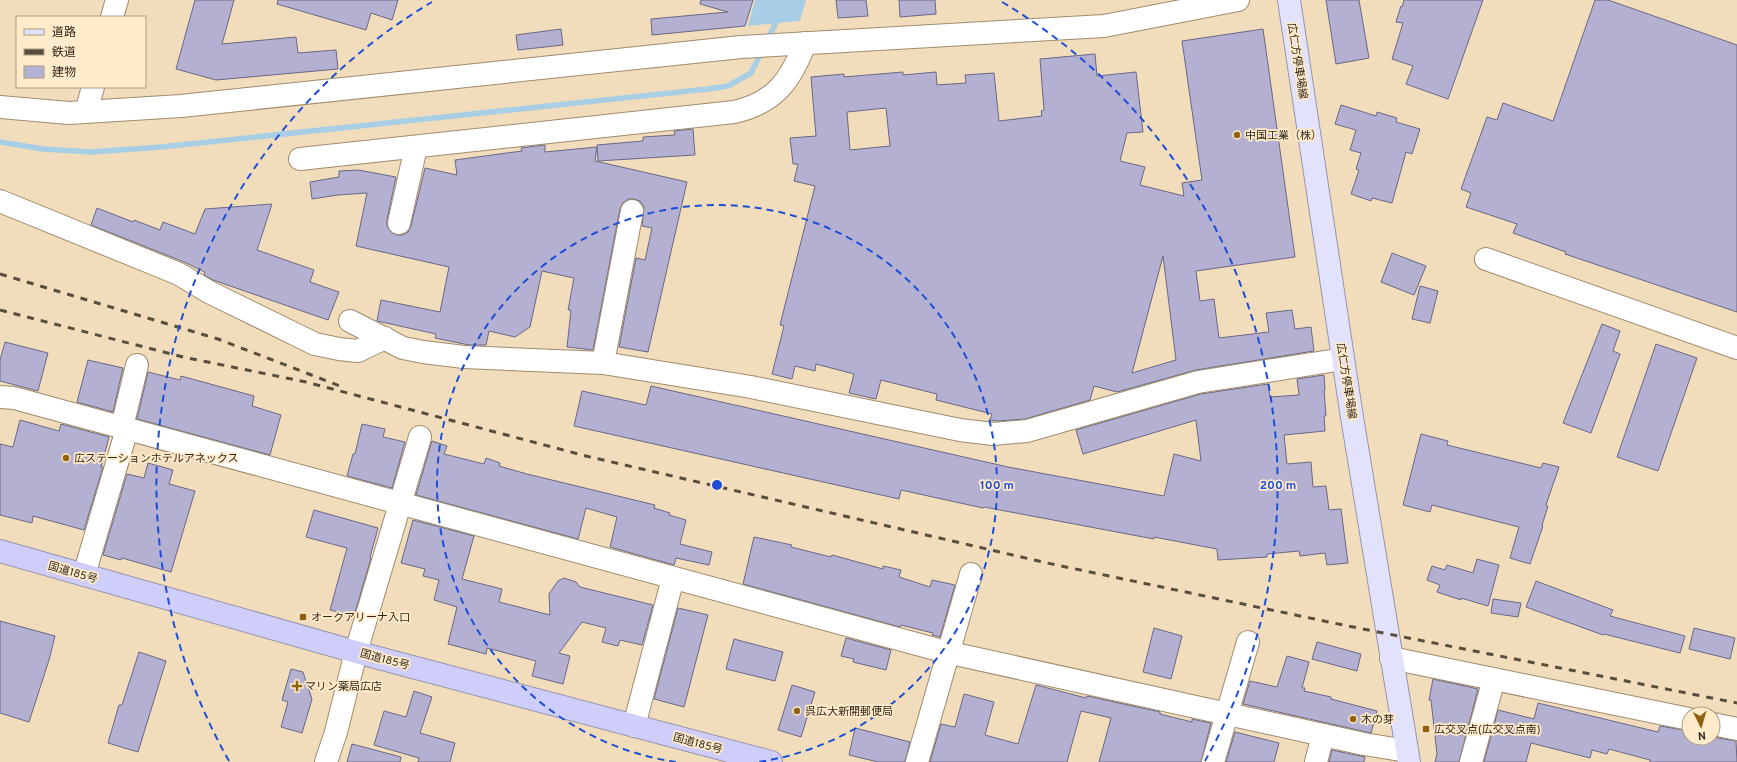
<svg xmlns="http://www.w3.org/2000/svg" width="1737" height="762" font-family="Overpass,'Noto Sans JP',sans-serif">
  <rect width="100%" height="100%" fill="#f1ddbc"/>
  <polygon fill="#a7cee5" points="755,0 806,0 800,21 748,26"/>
  <polygon fill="#f1ddbc" points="800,21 799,23 747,28 748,26"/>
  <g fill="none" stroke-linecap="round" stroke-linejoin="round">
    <g stroke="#a7cee5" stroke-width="5.5">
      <polyline points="767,41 778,18"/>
      <polyline points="0,142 43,149 91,152 161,147 708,89 728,86 751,73 762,51"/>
    </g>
  </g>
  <g fill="#b3b0d2" stroke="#6a6786" fill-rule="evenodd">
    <polygon points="195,0 234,0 222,44 296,37 298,53 336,50 338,69 216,80 176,69"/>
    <polygon points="278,0 398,0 392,20 371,13 366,30 277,4"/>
    <polygon points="701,0 753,0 745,26 652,35 651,19 728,12 700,4"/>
    <polygon points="836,0 866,0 868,16 838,18"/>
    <polygon points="899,0 935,0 936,14 900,17"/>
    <polygon points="1326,0 1359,0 1369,58 1336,64"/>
    <polygon points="1404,0 1483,0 1448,99 1406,84 1413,66 1392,59 1403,23 1396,22 1401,6 1402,7"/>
    <polygon points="1595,0 1608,0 1737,45 1737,312 1565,254 1566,252 1513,233 1517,224 1466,207 1471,193 1461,189 1487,117 1497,120 1503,103 1553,121"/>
    <polygon points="561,29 563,45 518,50 516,35"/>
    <path d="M1263 29 1295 257 1196 271 1200 301 1214 299 1219 338 1269 332 1266 313 1292 310 1295 329 1311 327 1314 351 1196 370 1117 392 1094 386 1090 400 1025 419 997 421 990 420 992 414 936 400 937 394 881 380 876 399 849 393 854 374 816 364 815 371 795 366 792 379 772 374 784 326 780 325 815 186 794 181 798 164H793L790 138 816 136 811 77 844 74V77L903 72V75L936 72 937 85 966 83 965 75 994 73 999 121 1042 116 1041 111 1044 110 1040 59 1095 54 1097 76 1136 72 1143 132 1127 133 1120 161 1145 167 1140 185 1184 196 1182 183 1202 180 1182 41ZM886 108 890 146 850 150 847 112ZM1163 256 1176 360 1132 373Z"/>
    <polygon points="1341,105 1376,116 1377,112 1397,118 1396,122 1420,129 1412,154 1406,152 1392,203 1372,198 1371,201 1351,194 1359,170 1356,169 1361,153 1350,150 1356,130 1335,124"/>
    <polygon points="693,129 695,155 598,161 597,145 643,141 643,137 675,135 674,131"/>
    <polygon points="545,145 545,152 597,147 595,161 687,182 648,352 619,347 636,258 645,260 652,228 642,226 644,207 640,201 634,199 628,199 623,203 620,209 593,350 567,347 571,310 568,310 574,278 542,271 530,327 515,337 489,331 486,345 469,345 435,338 436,334 377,321 381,300 440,312 449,267 356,246 367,193 338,195 312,199 310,182 339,177 339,171 358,170 396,177 387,220 387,226 391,232 397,235 402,235 408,232 411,226 425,168 457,175 455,160 522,151 521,148"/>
    <polygon points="272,204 257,250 314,270 310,282 339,292 328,320 213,280 204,275 205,272 184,262 91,225 97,208 133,222 134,220 160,230 163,222 195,234 205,209"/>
    <polygon points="1392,253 1426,266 1414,295 1381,282"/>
    <polygon points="1420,286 1438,291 1430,323 1412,319"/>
    <polygon points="1602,324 1620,331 1613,351 1620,354 1591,433 1563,423"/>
    <polygon points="5,342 48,353 38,391 0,381 0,360"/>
    <polygon points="1656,344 1697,358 1658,471 1617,457"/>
    <polygon points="88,360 123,368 113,412 77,402"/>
    <polygon points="148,372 180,380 181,376 254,396 252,406 281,415 270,455 137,419"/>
    <polygon points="1324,375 1325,390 1324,390 1326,416 1324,416 1325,431 1284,435 1287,464 1311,462 1313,487 1326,486 1329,510 1341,509 1348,563 1327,565 1325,553 1300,556 1299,551 1267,554 1267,557 1218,560 1217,549 1154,537 1154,539 984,507 983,508 901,490 899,499 574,426 582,391 646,405 651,386 1008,467 1164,496 1174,454 1201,461 1196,420 1083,454 1076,430 1201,394 1268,384 1270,397 1299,395 1297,379"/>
    <polygon points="20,420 59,431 61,424 109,437 101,467 103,467 84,530 33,516 32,523 0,515 0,444 13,447"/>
    <polygon points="362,424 385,429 383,437 405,442 392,488 347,476 353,454 355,454"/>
    <polygon points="1421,434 1448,441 1447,445 1541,468 1543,463 1559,467 1546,505 1548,506 1542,525 1543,526 1530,564 1510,558 1519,527 1432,505 1430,512 1403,505"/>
    <polygon points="432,441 447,446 444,454 484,464 486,458 500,463 499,466 527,474 655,505 654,508 670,513 669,515 686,520 680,544 712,552 709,565 676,558 674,565 610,547 617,517 586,508 578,539 416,495"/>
    <polygon points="148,463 173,470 169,484 195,491 171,572 122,558 121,560 103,555 127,474 144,478"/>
    <polygon points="314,510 378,528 370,557 371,558 354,616 330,610 347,548 306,537"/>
    <polygon points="413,520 474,536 462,579 502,589 499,602 550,615 549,594 558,581 564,578 576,582 580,587 653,605 642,645 620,640 618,646 602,642 606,628 582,622 559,653 570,656 563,684 532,676 536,661 487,648 486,654 448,644 457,607 434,600 439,580 423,576 425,569 401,563"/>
    <polygon points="754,537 792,545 791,547 831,557 832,555 883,569 883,566 901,570 899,577 930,587 932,580 955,585 940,637 932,635 933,633 901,625 900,627 743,584"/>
    <polygon points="1477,559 1499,565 1488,606 1461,598 1461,600 1437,592 1440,585 1427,580 1432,566 1445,570 1447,565 1473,573"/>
    <polygon points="1536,581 1613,610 1610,616 1685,636 1680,653 1604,634 1603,635 1526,607"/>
    <polygon points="1493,599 1521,603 1518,617 1491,613"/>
    <polygon points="678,608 708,615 684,707 654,699"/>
    <polygon points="0,621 55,636 49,660 29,722 0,713"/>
    <polygon points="1154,628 1182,636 1171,679 1143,672"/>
    <polygon points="1694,628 1735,638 1730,659 1689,649"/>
    <polygon points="846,638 891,650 886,670 853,662 854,659 841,656"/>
    <polygon points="734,639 783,652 775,681 726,669"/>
    <polygon points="1317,642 1361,654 1357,671 1312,659"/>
    <polygon points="139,652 166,661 138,752 108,743 119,705 122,705"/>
    <polygon points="1287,656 1309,662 1302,688 1305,688 1304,691 1331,697 1331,699 1377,711 1371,733 1243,704 1250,681 1277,687"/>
    <polygon points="291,669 303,672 312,699 302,733 281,727 288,702 282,700"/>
    <polygon points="1433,679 1478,689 1459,762 1435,762 1437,754 1431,700 1429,700"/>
    <polygon points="792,685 815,692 801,737 778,730"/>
    <polygon points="1036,685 1086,698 1087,696 1160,712 1160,714 1192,722 1192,719 1211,723 1201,762 1099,762 1111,718 1081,711 1067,762 930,762 941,724 955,727 964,694 994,702 985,735 1018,744"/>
    <polygon points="414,691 432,697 420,733 455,743 450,762 418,762 419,758 374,745 384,711 406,717"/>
    <polygon points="1538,703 1658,732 1660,726 1689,731 1689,738 1713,738 1713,737 1736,741 1737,762 1650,762 1650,760 1609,749 1607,754 1592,750 1590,758 1531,743 1526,762 1484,762 1498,710 1534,719"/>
    <polygon points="855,728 910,742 905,762 878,762 849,755"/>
    <polygon points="1235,732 1279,743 1274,762 1226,762"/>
    <polygon points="352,744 401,757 400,762 347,762"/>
    <polygon points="1332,750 1365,757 1364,762 1329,762"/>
  </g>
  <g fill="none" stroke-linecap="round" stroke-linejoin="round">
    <defs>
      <g id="minor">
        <polyline points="112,17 117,0"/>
        <polyline points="0,107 69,113 181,106 741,47 1104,26 1238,0"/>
        <polyline points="86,112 93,87"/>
        <path d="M300 159 734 112C775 103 791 80 805 43"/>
        <polyline points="0,201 179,274 209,292 315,344 339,349 358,351 385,338"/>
        <polyline points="399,223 416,147"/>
        <polyline points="1486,259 1737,348"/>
        <polyline points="350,321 403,348 423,352 464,357 603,363 751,387 960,430 993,434 1027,431 1198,382 1343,359"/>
        <polyline points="603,363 632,211"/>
        <polyline points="0,397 14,398 946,652 1364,744 1407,751"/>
        <polyline points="122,427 137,365"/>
        <polyline points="84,575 127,429"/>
        <polyline points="1391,658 1689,719"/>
        <polyline points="1713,724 1737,729"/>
        <polyline points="634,726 673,578"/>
        <polyline points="326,762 336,732 356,652 420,437"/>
        <polyline points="917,762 971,574"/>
        <polyline points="1213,762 1248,642"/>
        <polyline points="1316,762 1323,735"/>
        <polyline points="1471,762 1494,679"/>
      </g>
      <polyline id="major" points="1289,0 1351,411 1409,762"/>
      <polyline id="highway" points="0,551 356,652 771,762"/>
    </defs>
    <use href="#minor" stroke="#9f8c6e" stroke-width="24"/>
    <use href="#major" stroke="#9794ac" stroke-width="24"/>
    <use href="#highway" stroke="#9794ac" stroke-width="24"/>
    <use href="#minor" stroke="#fff" stroke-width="22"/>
    <use href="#major" stroke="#e2e2fc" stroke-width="22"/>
    <use href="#highway" stroke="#cfcefa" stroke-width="22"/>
    <g stroke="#594e3e" stroke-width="3" stroke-dasharray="7 7" stroke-linecap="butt">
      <polyline points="0,274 218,339 340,386"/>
      <polyline points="0,310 183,357 306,382 586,456 1047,563 1348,626 1737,703"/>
    </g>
  </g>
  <g fill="none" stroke="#1d4ed8" stroke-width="2" stroke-dasharray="7 5">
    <path d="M676 762A280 280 0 1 1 758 762"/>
    <path d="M229 761A561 561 0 0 1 432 2M1002 2A561 561 0 0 1 1205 761"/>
  </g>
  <g fill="#926110" stroke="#ffeac9" stroke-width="1.5">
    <circle cx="1237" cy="135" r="4"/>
    <circle cx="66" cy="458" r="4"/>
    <rect x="299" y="613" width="8" height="8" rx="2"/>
    <path d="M295 680h4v4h4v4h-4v4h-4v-4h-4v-4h4z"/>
    <circle cx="797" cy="711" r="4"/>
    <circle cx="1353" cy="719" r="4"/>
    <rect x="1422" y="725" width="8" height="8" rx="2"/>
  </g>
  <g text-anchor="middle" stroke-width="3.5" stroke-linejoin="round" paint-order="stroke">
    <g font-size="11" fill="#30281c" stroke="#ffeac9">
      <text transform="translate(1298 61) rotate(81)" y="4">広仁方停車場線</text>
      <text transform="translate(1347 381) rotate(81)" y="4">広仁方停車場線</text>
      <text transform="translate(73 572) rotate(16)" y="4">国道185号</text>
      <text transform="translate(385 659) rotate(15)" y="4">国道185号</text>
      <text transform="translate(698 743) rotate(15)" y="4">国道185号</text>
    </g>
    <g font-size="11" fill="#30281c" stroke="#ffeac9" text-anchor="start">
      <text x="1245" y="139">中国工業（株）</text>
      <text x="74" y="462">広ステーションホテルアネックス</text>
      <text x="311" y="621">オークアリーナ入口</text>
      <text x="305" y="690">マリン薬局広店</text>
      <text x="805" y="715">呉広大新開郵便局</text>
      <text x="1361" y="723">木の芽</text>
      <text x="1434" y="733">広交叉点(広交叉点南)</text>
    </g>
  </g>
  <circle cx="717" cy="485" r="6" fill="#1d4ed8" stroke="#ffeac9" stroke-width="2"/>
  <g font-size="12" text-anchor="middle" font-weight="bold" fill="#1d4ed8" stroke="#ffeac9" stroke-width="3.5" stroke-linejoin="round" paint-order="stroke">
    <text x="997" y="489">100 m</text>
    <text x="1278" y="489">200 m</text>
  </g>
  <rect x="16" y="16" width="130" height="72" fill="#ffeac9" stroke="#ac9c84"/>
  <rect x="24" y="29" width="20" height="6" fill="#e2e2fc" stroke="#ac9c84"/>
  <text x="52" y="36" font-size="12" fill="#30281c">道路</text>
  <rect x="24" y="49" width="20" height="6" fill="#594e3e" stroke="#ac9c84"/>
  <text x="52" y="56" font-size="12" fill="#30281c">鉄道</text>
  <rect x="24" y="66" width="20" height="12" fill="#b3b0d2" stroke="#ac9c84"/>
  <text x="52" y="76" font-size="12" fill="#30281c">建物</text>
  <g transform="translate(1701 726) rotate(175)"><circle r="19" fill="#ffeac9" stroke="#ac9c84"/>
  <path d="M0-3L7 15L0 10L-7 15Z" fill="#926110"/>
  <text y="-6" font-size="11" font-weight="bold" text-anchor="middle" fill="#30281c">N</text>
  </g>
</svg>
